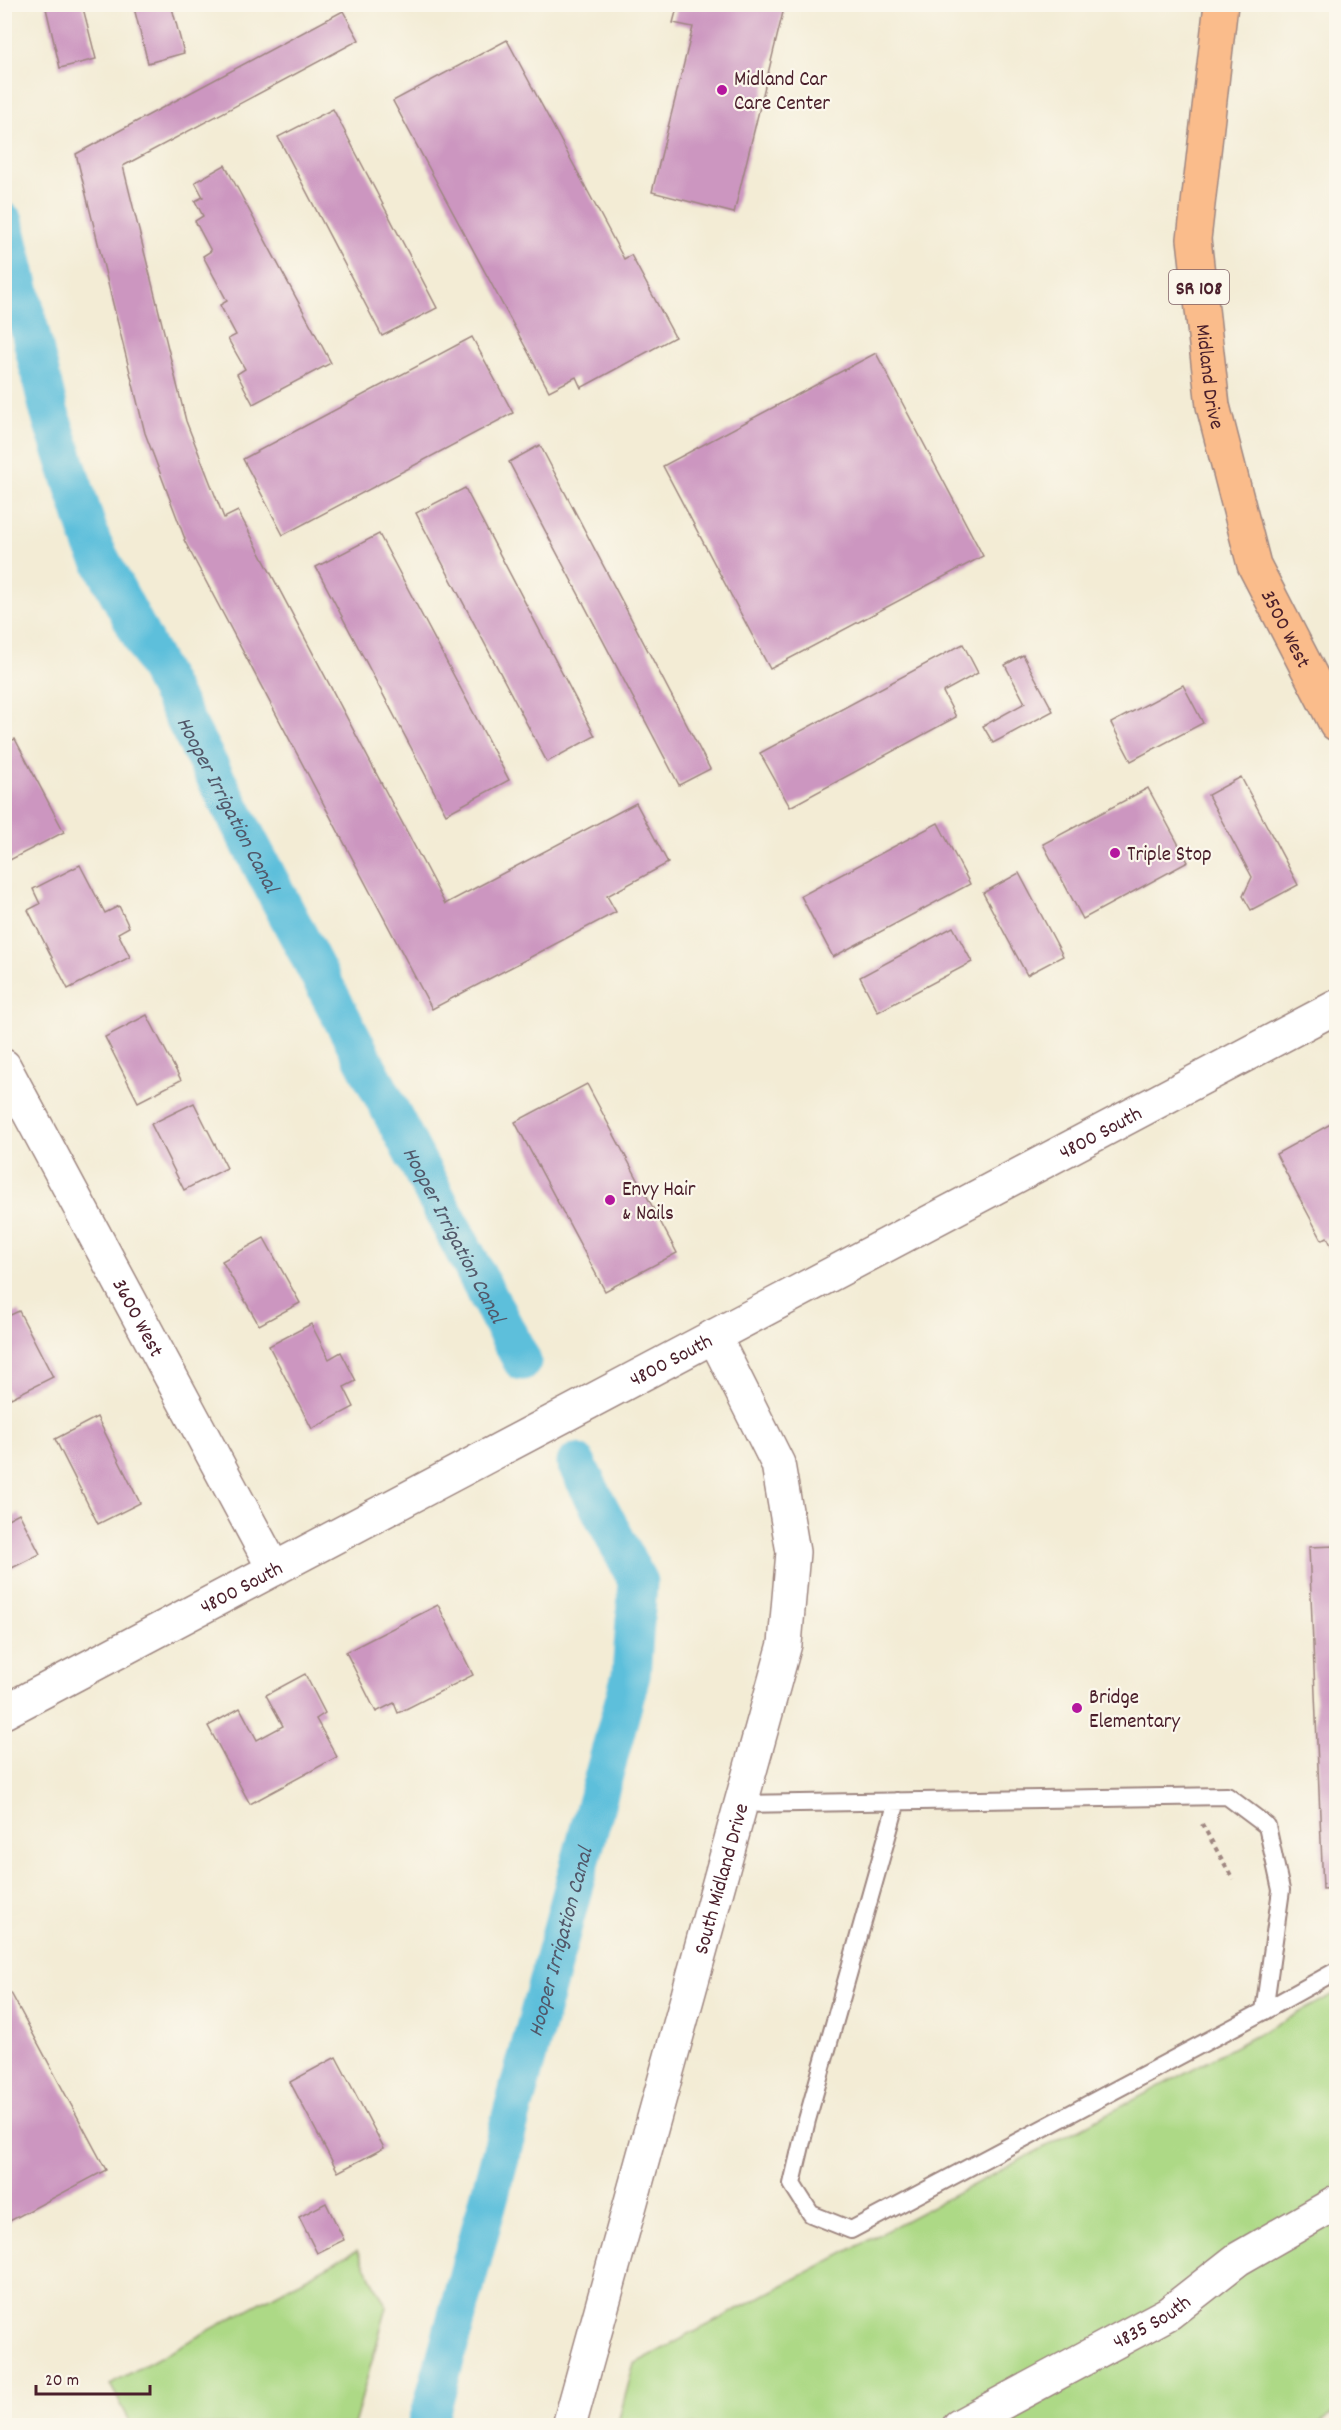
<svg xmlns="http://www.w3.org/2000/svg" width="1341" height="2430" font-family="Dekko,sans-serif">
  <rect width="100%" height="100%" fill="#fbf7ec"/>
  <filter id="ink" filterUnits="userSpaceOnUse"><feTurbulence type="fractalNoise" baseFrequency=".0167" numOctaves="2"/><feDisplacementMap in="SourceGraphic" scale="12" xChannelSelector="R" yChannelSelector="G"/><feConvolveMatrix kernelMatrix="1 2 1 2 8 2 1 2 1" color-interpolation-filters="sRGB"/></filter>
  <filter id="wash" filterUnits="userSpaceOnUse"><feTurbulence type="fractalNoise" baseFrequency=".008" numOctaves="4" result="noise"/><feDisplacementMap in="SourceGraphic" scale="24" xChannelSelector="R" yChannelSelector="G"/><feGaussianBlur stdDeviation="1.35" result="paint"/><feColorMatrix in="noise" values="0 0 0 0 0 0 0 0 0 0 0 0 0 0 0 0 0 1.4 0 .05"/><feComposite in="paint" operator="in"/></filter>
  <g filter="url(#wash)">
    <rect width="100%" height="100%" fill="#f3ecd5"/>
    <g fill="#add986" stroke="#7c7c58" stroke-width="1.5">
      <polygon points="1336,1993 1336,2413 1314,2426 617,2426 634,2364"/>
      <polygon points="357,2250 387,2307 354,2425 132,2425 110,2384"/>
    </g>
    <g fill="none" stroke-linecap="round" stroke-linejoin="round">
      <g stroke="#5dbfdb" stroke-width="39">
        <path id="s1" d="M4 222 49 411 92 543 522 1361"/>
        <path id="s2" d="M427 2426 631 1675 638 1582 576 1463"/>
      </g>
    </g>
    <g id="blocks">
      <g fill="#cc96c0">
        <polygon points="45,4 82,4 96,59 60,68"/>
        <polygon points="133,4 171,4 184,53 148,63"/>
        <polygon points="678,4 785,4 734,213 652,192 693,27 673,23"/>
        <polygon points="343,11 359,40 123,166 186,421 224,518 238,511 445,904 636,803 668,863 607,896 616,912 432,1009 184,540 185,539 145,433 76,154"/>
        <polygon points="507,40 624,259 631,255 675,337 581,388 576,377 549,391 393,101"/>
        <polygon points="333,109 437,308 382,336 278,137"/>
        <polygon points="225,165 331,363 253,404 237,374 245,369 228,339 236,335 220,305 227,301 203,256 211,251 195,221 203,216 195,201 203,197 195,182"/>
        <polygon points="472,337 513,413 283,535 243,459"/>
        <polygon points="876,353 983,556 770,669 663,466"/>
        <polygon points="540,445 710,769 679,785 509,462"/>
        <polygon points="465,488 595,736 547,762 416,513"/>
        <polygon points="379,534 509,780 446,814 316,567"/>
        <polygon points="963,644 978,673 943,692 956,717 790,807 760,753"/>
        <polygon points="1023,655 1053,711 993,743 983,726 1025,703 1005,665"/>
        <polygon points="1183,685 1203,723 1131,761 1111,723"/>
        <polygon points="15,739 64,832 4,863 4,744"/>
        <polygon points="1241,777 1298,885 1251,910 1243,896 1252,877 1208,795"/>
        <polygon points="1148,788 1188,862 1083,919 1043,844"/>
        <polygon points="938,823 970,884 833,957 801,896"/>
        <polygon points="80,865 105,913 119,906 129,927 118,933 130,957 68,989 28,910 40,904 33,889"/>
        <polygon points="1019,873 1063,956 1027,975 983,893"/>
        <polygon points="953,927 972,962 878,1012 860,977"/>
        <polygon points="147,1015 181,1080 138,1102 105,1037"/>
        <polygon points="587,1084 677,1253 605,1291 515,1122"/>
        <polygon points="194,1103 227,1168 184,1190 151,1124"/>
        <polygon points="1336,1121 1336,1255 1327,1237 1322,1240 1276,1154"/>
        <polygon points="264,1238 300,1303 259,1325 222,1261"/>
        <polygon points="19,1311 53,1377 11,1398 4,1385 4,1318"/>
        <polygon points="311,1324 329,1359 341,1352 356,1381 344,1387 354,1407 312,1429 269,1346"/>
        <polygon points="97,1417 140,1503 98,1524 55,1439"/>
        <polygon points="19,1513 40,1554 4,1572 4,1521"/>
        <polygon points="1336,1546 1336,1888 1323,1889 1309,1547"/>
        <polygon points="438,1605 473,1675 398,1713 394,1703 376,1712 346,1652"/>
        <polygon points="305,1674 325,1713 316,1719 337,1757 250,1804 208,1726 240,1708 257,1740 283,1726 266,1695"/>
        <polygon points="11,1993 106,2170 4,2224 4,1996"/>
        <polygon points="336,2057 384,2148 338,2172 290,2082"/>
        <polygon points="326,2203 344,2240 317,2253 299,2217"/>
      </g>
    </g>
  </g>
  <g filter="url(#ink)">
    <use href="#blocks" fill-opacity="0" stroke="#9e8680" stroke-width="1.5"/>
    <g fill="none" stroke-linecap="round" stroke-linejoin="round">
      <defs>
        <g id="service">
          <polyline points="741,1804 1227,1796 1267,1826 1281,1890 1264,2011 851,2230 811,2214 792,2184 807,2120 897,1801"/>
          <polyline points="1264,2011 1336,1971"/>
        </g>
        <g id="minor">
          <path id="s3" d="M4 1066 274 1569"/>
          <path id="s4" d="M959 2426 1169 2313 1238 2259 1336 2203"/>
        </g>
        <g id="tertiary">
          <path id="s5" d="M4 1712 1336 1007"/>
          <path id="s6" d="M569 2426 785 1644 793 1552 778 1464 714 1336"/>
        </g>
        <g id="primary">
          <path id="s7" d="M1221 4 1194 239 1213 406 1254 565 1336 724"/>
        </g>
      </defs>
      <use href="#service" stroke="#9e8680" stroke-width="20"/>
      <use href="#minor" stroke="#9e8680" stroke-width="36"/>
      <use href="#tertiary" stroke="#9e8680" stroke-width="36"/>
      <use href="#primary" stroke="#9e8680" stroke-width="36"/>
      <polyline stroke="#9e8680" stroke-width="4" stroke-dasharray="4.5 4.5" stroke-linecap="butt" points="1202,1824 1233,1879"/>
      <use href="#service" stroke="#fff" stroke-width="16"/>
      <use href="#minor" stroke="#fff" stroke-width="33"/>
      <use href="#tertiary" stroke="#fff" stroke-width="33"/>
      <use href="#primary" stroke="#fabc8b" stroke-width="33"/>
    </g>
  </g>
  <g fill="#b5179e" stroke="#fbf7ec" stroke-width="2">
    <circle cx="722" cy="90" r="6"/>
    <circle cx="1115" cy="853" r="6"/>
    <circle cx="610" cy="1200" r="6"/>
    <circle cx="1077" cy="1708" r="6"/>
  </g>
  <g text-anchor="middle" stroke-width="4.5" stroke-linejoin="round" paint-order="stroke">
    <rect fill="#fbf7ec" stroke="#7f6065" stroke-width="1.5" x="1169" y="270" width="60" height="34" rx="4.5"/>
    <g font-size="20" font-weight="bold" fill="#4a1f2b">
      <text x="1199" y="294">SR 108</text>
    </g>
    <g font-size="21" fill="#4a1f2b" stroke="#fbf7ec" text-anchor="start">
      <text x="734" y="85">Midland Car<tspan x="734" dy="24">Care Center</tspan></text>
      <text x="1127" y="860">Triple Stop</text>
      <text x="622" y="1195">Envy Hair<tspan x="622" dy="24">&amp; Nails</tspan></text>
      <text x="1089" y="1703">Bridge<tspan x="1089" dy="24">Elementary</tspan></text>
    </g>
    <g font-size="21" fill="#4a1f2b" stroke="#fbf7ec">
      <text dy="7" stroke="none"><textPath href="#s7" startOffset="375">Midland Drive</textPath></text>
      <text dy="7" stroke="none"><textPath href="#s7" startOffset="640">3500 West</textPath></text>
      <text dy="7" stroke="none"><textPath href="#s5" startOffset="1240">4800 South</textPath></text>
      <text dy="7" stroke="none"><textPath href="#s3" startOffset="285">3600 West</textPath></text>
      <text dy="7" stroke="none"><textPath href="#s5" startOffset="754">4800 South</textPath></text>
      <text dy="7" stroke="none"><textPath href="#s5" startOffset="268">4800 South</textPath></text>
      <text dy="7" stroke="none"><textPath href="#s6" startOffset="568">South Midland Drive</textPath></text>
      <text dy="7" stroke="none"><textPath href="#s4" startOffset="219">4835 South</textPath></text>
    </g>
    <g font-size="22" font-style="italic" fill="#515769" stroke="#fbf7ec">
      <text dy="8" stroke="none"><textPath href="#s1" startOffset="628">Hooper Irrigation Canal</textPath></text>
      <text dy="8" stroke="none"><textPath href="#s1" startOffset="1114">Hooper Irrigation Canal</textPath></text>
      <text dy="8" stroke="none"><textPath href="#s2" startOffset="502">Hooper Irrigation Canal</textPath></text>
    </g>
  </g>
  <rect width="1341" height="2430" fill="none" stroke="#fbf7ec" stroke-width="24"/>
  <path d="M36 2385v9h114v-9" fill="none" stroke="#4a1f2b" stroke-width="3"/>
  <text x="45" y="2385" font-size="18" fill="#4a1f2b" stroke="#fbf7ec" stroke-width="4.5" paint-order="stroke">20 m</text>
</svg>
